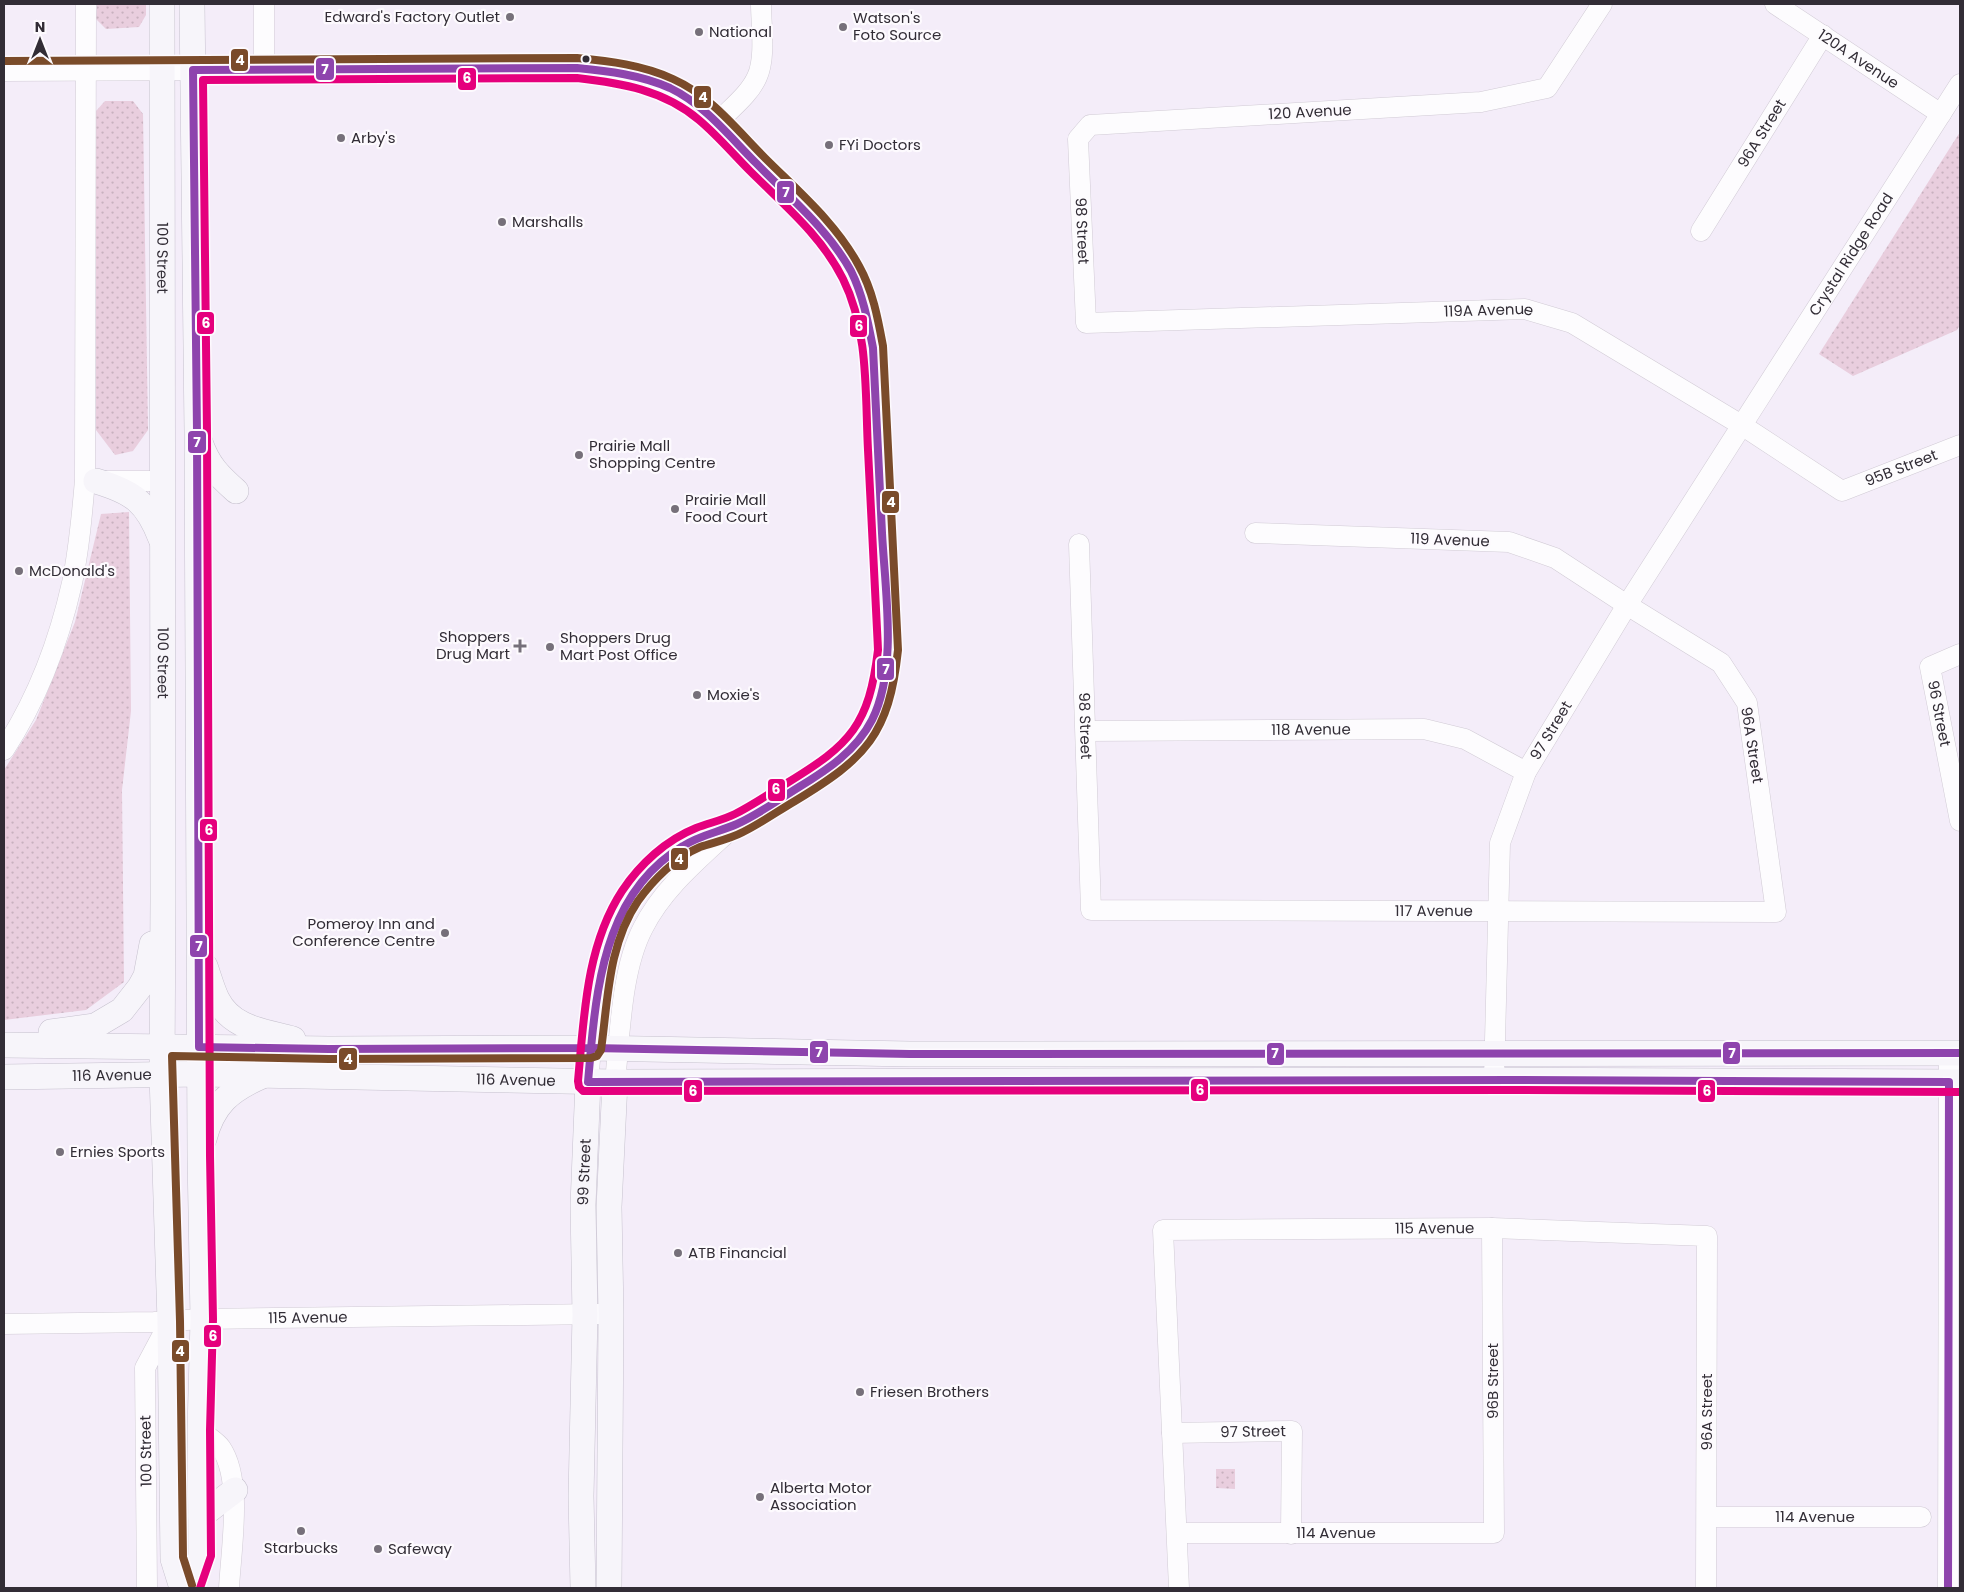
<svg xmlns="http://www.w3.org/2000/svg" width="1964" height="1592" font-family="Poppins,sans-serif">
  <defs>
    <pattern id="grass-dots" width="8" height="8" patternUnits="userSpaceOnUse" patternTransform="scale(1.25)"><rect width="8" height="8" fill="#e9cede"/><path d="M2 2h.1M6 6h.1" fill="none" stroke="#c8b1bf" stroke-width="1.8" stroke-linecap="round"/></pattern>
  </defs>
  <rect width="100%" height="100%" fill="#f4edf9"/>
  <g fill="url(#grass-dots)">
    <polygon points="97,4 146,4 146,15 139,27 106,29 96,19"/>
    <polygon points="105,101 133,101 143,114 148,430 133,451 115,455 96,430 96,111"/>
    <polygon points="1960,132 1960,325 1957,330 1853,376 1819,354"/>
    <polygon points="129,512 131,711 122,790 124,982 86,1010 4,1020 4,770 36,720 75,622 101,514"/>
    <polygon points="1216,1469 1235,1469 1235,1489 1216,1488"/>
  </g>
  <g fill="none" stroke-linecap="round" stroke-linejoin="round">
    <defs>
      <g id="minor">
        <polyline points="264,4 264,68"/>
        <path id="s1" d="M1602 4 1547 88 1481 102 1090 125 1078 139 1086 323 1525 309 1572 323 1743 426 1842 491 1960 445"/>
        <path id="s2" d="M1775 4 1941 114"/>
        <path d="M4 71 577 68 613 71 669 88 698 106 717 123 821 228 838 251 851 272 863 300 873 348 888 650C882 729 857 754 791 792 774 802 757 814 739 823 724 830 707 833 693 840 666 853 640 879 625 905 597 950 593 1029 588 1082"/>
        <path d="M717 123C730 109 749 95 757 77 766 58 761 24 761 4"/>
        <path id="s3" d="M1701 231 1823 35"/>
        <polyline points="104,481 163,481"/>
        <path id="s4" d="M1079 544 1091 910 1776 912 1747 703 1721 663 1627 605 1555 558 1509 542 1255 533"/>
        <path id="s5" d="M1960 654 1930 667 1960 821"/>
        <path id="s6" d="M1086 731 1424 729 1465 739 1526 772"/>
        <path d="M4 750C36 701 59 641 72 583 79 550 82 515 85 480L86 4"/>
        <path id="s7" d="M1494 1080 1500 843 1526 772 1627 605 1960 84"/>
        <path d="M615 1082C620 1035 621 970 643 928 663 888 699 859 731 829"/>
        <path id="s8" d="M4 1324 154 1322 203 1319 599 1314"/>
        <path d="M200 1430C206 1436 216 1441 221 1448 243 1480 231 1549 229 1588"/>
        <path id="s9" d="M1172 1433 1292 1431 1291 1534"/>
        <path id="s10" d="M1707 1517H1921"/>
        <path id="s11" d="M1177 1533H1494L1492 1228"/>
        <polyline points="147,1588 145,1368 170,1321"/>
        <path id="s12" d="M1179 1588 1163 1230 1492 1228 1707 1236 1706 1588"/>
        <polyline points="1948,1588 1949,1053"/>
      </g>
      <g id="major">
        <path id="s13" d="M162 4 163 900 162 1075 170 1321 173 1559 182 1588"/>
        <path d="M200 442C208 465 218 475 236 491"/>
        <path d="M96 481C133 492 147 502 161 539"/>
        <path d="M205 966C209 977 212 989 217 999 232 1029 264 1031 293 1039"/>
        <polyline points="51,1032 95,1026 122,1010 140,987 146,976 152,944"/>
        <polyline points="4,1045 329,1049 591,1048 910,1054 1960,1053"/>
        <path id="s14" d="M4 1077 200 1074 615 1082 1494 1080 1960 1082"/>
        <path d="M204 1139C213 1104 230 1090 262 1076"/>
        <polyline points="201,1516 235,1490"/>
        <polyline points="190,1588 201,1556 200,1430 203,1319 200,1156 197,432 192,4"/>
        <path id="s15" d="M583 1588 581 1496 585 1315 583 1205 588 1082"/>
        <polyline points="609,1588 611,1314 609,1207 615,1082"/>
      </g>
    </defs>
    <use href="#minor" stroke="#d1cbd5" stroke-width="21"/>
    <use href="#major" stroke="#c6c1ce" stroke-width="26"/>
    <use href="#minor" stroke="#fdfcfe" stroke-width="20"/>
    <use href="#major" stroke="#f7f5fa" stroke-width="25"/>
    <defs>
      <g id="bus-1">
        <path d="M577 68C608 71 641 75 670 88 705 105 729 136 756 163 790 198 827 228 851 271 863 295 868 322 873 348 876 410 879 471 882 533 885 590 898 668 872 720 856 751 827 770 799 787 778 800 759 814 737 824 719 832 700 835 683 846 611 889 598 972 591 1048L329 1049 199 1047 197 432 193 70Z"/>
        <polyline points="591,1048 910,1054 1960,1053"/>
        <polyline points="591,1048 588,1082 1514,1080 1949,1082 1948,1588"/>
      </g>
      <path id="bus-2" d="M200 1588 211 1556 210 1430 213 1319 210 1156 207 432 203 80 577 78C621 83 664 90 699 120 718 136 733 154 750 171 784 205 821 235 843 279 869 331 865 393 868 450 871 516 875 583 878 650 869 725 851 744 787 783 770 793 753 805 735 814 723 820 709 823 696 828 666 840 640 864 622 891 586 946 584 1017 578 1081L579 1087 583 1091 1514 1090 1960 1092"/>
      <path id="bus-3" d="M4 61 577 58C609 61 643 65 673 79 711 96 736 129 765 158 799 192 836 223 859 266 873 291 878 319 883 346L898 650C889 735 866 758 795 801 778 811 761 823 743 832 730 839 715 842 700 847 676 857 653 880 638 901 608 945 608 1000 601 1050L597 1056 591 1058 329 1059 172 1056 180 1321 183 1557 192 1585"/>
    </defs>
    <use href="#bus-1" stroke="#fdfafe" stroke-width="11"/>
    <use href="#bus-2" stroke="#fdfafe" stroke-width="11"/>
    <use href="#bus-3" stroke="#fdfafe" stroke-width="11"/>
    <use href="#bus-1" stroke="#8e44ad" stroke-width="8"/>
    <use href="#bus-2" stroke="#e5007d" stroke-width="8"/>
    <use href="#bus-3" stroke="#7a4b2a" stroke-width="8"/>
  </g>
  <g fill="#76707a" stroke="#fdfafe" stroke-width="2">
    <circle cx="510" cy="17" r="5"/>
    <circle cx="843" cy="27" r="5"/>
    <circle cx="699" cy="32" r="5"/>
    <circle cx="341" cy="138" r="5"/>
    <circle cx="829" cy="145" r="5"/>
    <circle cx="502" cy="222" r="5"/>
    <circle cx="579" cy="455" r="5"/>
    <circle cx="675" cy="509" r="5"/>
    <circle cx="19" cy="571" r="5"/>
    <path d="M517.5 638.5h5v5h5v5h-5v5h-5v-5h-5v-5h5z"/>
    <circle cx="550" cy="647" r="5"/>
    <circle cx="697" cy="695" r="5"/>
    <circle cx="445" cy="933" r="5"/>
    <circle cx="60" cy="1152" r="5"/>
    <circle cx="678" cy="1253" r="5"/>
    <circle cx="860" cy="1392" r="5"/>
    <circle cx="760" cy="1497" r="5"/>
    <circle cx="301" cy="1531" r="5"/>
    <circle cx="378" cy="1549" r="5"/>
  </g>
  <circle fill="#322d36" stroke="#fdfafe" stroke-width="2" cx="586" cy="59" r="4.5"/>
  <g text-anchor="middle" stroke-width="4.5" stroke-linejoin="round" paint-order="stroke">
    <g font-size="15" fill="#322d36" stroke="#fdfafe" text-anchor="start">
      <text x="500" y="22" text-anchor="end">Edward's Factory Outlet</text>
      <text x="853" y="23">Watson's<tspan x="853" dy="17">Foto Source</tspan></text>
      <text x="709" y="37">National</text>
      <text x="351" y="143">Arby's</text>
      <text x="839" y="150">FYi Doctors</text>
      <text x="512" y="227">Marshalls</text>
      <text x="589" y="451">Prairie Mall<tspan x="589" dy="17">Shopping Centre</tspan></text>
      <text x="685" y="505">Prairie Mall<tspan x="685" dy="17">Food Court</tspan></text>
      <text x="29" y="576">McDonald's</text>
      <text x="510" y="642" text-anchor="end">Shoppers<tspan x="510" dy="17">Drug Mart</tspan></text>
      <text x="560" y="643">Shoppers Drug<tspan x="560" dy="17">Mart Post Office</tspan></text>
      <text x="707" y="700">Moxie's</text>
      <text x="435" y="929" text-anchor="end">Pomeroy Inn and<tspan x="435" dy="17">Conference Centre</tspan></text>
      <text x="70" y="1157">Ernies Sports</text>
      <text x="688" y="1258">ATB Financial</text>
      <text x="870" y="1397">Friesen Brothers</text>
      <text x="770" y="1493">Alberta Motor<tspan x="770" dy="17">Association</tspan></text>
      <text x="301" y="1553" text-anchor="middle">Starbucks</text>
      <text x="388" y="1554">Safeway</text>
    </g>
    <g font-size="15" fill="#322d36" stroke="#fdfafe">
      <text dy="5" stroke="none"><textPath href="#s2" startOffset="100">120A Avenue</textPath></text>
      <text transform="translate(1310 112) rotate(-3)" y="5">120 Avenue</text>
      <text dy="5" stroke="none"><textPath href="#s3" startOffset="115">96A Street</textPath></text>
      <text dy="5" stroke="none"><textPath href="#s1" startOffset="670">98 Street</textPath></text>
      <text dy="5" stroke="none"><textPath href="#s7" startOffset="924">Crystal Ridge Road</textPath></text>
      <text dy="5" stroke="none"><textPath href="#s13" startOffset="254">100 Street</textPath></text>
      <text dy="5" stroke="none"><textPath href="#s1" startOffset="1165">119A Avenue</textPath></text>
      <text dy="5" stroke="none"><textPath href="#s1" startOffset="1632">95B Street</textPath></text>
      <text transform="translate(1450 540) rotate(2)" y="5">119 Avenue</text>
      <text dy="5" stroke="none"><textPath href="#s13" startOffset="659">100 Street</textPath></text>
      <text dy="5" stroke="none"><textPath href="#s5" startOffset="80">96 Street</textPath></text>
      <text dy="5" stroke="none"><textPath href="#s4" startOffset="182">98 Street</textPath></text>
      <text dy="5" stroke="none"><textPath href="#s6" startOffset="225">118 Avenue</textPath></text>
      <text dy="5" stroke="none"><textPath href="#s7" startOffset="361">97 Street</textPath></text>
      <text transform="translate(1752 745) rotate(81)" y="5">96A Street</text>
      <text dy="5" stroke="none"><textPath href="#s4" startOffset="709">117 Avenue</textPath></text>
      <text dy="5" stroke="none"><textPath href="#s14" startOffset="108">116 Avenue</textPath></text>
      <text dy="5" stroke="none"><textPath href="#s14" startOffset="512">116 Avenue</textPath></text>
      <text dy="5" stroke="none"><textPath href="#s15" startOffset="416">99 Street</textPath></text>
      <text dy="5" stroke="none"><textPath href="#s12" startOffset="630">115 Avenue</textPath></text>
      <text dy="5" stroke="none"><textPath href="#s8" startOffset="304">115 Avenue</textPath></text>
      <text transform="translate(1493 1381) rotate(-90)" y="5">96B Street</text>
      <text transform="translate(1707 1412) rotate(-90)" y="5">96A Street</text>
      <text dy="5" stroke="none"><textPath href="#s9" startOffset="81">97 Street</textPath></text>
      <text transform="translate(146 1451) rotate(-91)" y="5">100 Street</text>
      <text dy="5" stroke="none"><textPath href="#s10" startOffset="108">114 Avenue</textPath></text>
      <text dy="5" stroke="none"><textPath href="#s11" startOffset="159">114 Avenue</textPath></text>
    </g>
  </g>
  <g stroke="#fdfafe" stroke-width="2">
    <rect x="230" y="48" width="19" height="24" rx="5" fill="#7a4b2a"/>
    <rect x="315" y="57" width="20" height="24" rx="5" fill="#8e44ad"/>
    <rect x="457" y="67" width="20" height="24" rx="5" fill="#e5007d"/>
    <rect x="693" y="85" width="19" height="24" rx="5" fill="#7a4b2a"/>
    <rect x="776" y="180" width="19" height="24" rx="5" fill="#8e44ad"/>
    <rect x="196" y="311" width="19" height="24" rx="5" fill="#e5007d"/>
    <rect x="849" y="314" width="19" height="24" rx="5" fill="#e5007d"/>
    <rect x="187" y="430" width="20" height="24" rx="5" fill="#8e44ad"/>
    <rect x="881" y="490" width="19" height="24" rx="5" fill="#7a4b2a"/>
    <rect x="876" y="657" width="19" height="24" rx="5" fill="#8e44ad"/>
    <rect x="767" y="778" width="19" height="24" rx="5" fill="#e5007d"/>
    <rect x="199" y="818" width="19" height="24" rx="5" fill="#e5007d"/>
    <rect x="670" y="847" width="19" height="24" rx="5" fill="#7a4b2a"/>
    <rect x="189" y="934" width="19" height="24" rx="5" fill="#8e44ad"/>
    <rect x="809" y="1040" width="20" height="24" rx="5" fill="#8e44ad"/>
    <rect x="1722" y="1041" width="19" height="24" rx="5" fill="#8e44ad"/>
    <rect x="1266" y="1042" width="19" height="24" rx="5" fill="#8e44ad"/>
    <rect x="338" y="1047" width="20" height="24" rx="5" fill="#7a4b2a"/>
    <rect x="1190" y="1078" width="19" height="24" rx="5" fill="#e5007d"/>
    <rect x="1697" y="1079" width="19" height="24" rx="5" fill="#e5007d"/>
    <rect x="683" y="1079" width="20" height="24" rx="5" fill="#e5007d"/>
    <rect x="203" y="1324" width="19" height="24" rx="5" fill="#e5007d"/>
    <rect x="171" y="1339" width="19" height="24" rx="5" fill="#7a4b2a"/>
  </g>
  <g font-size="14" text-anchor="middle" font-weight="bold" fill="#fff">
    <text x="240" y="65">4</text>
    <text x="325" y="74">7</text>
    <text x="467" y="83">6</text>
    <text x="703" y="102">4</text>
    <text x="786" y="197">7</text>
    <text x="206" y="328">6</text>
    <text x="859" y="331">6</text>
    <text x="197" y="447">7</text>
    <text x="891" y="507">4</text>
    <text x="886" y="674">7</text>
    <text x="776" y="794">6</text>
    <text x="209" y="835">6</text>
    <text x="679" y="864">4</text>
    <text x="199" y="951">7</text>
    <text x="819" y="1057">7</text>
    <text x="1732" y="1058">7</text>
    <text x="1275" y="1058">7</text>
    <text x="348" y="1064">4</text>
    <text x="1200" y="1095">6</text>
    <text x="1707" y="1096">6</text>
    <text x="693" y="1096">6</text>
    <text x="213" y="1341">6</text>
    <text x="180" y="1356">4</text>
  </g>
  <rect width="1964" height="1592" fill="none" stroke="#322d36" stroke-width="10"/>
  <g transform="translate(40 40)" stroke="#fdfafe" stroke-width="4" paint-order="stroke">
  <path d="M0-4L9 19L0 12L-9 19Z" fill="#322d36"/>
  <text y="-8" font-size="14" font-weight="bold" text-anchor="middle" fill="#322d36">N</text>
  </g>
</svg>
